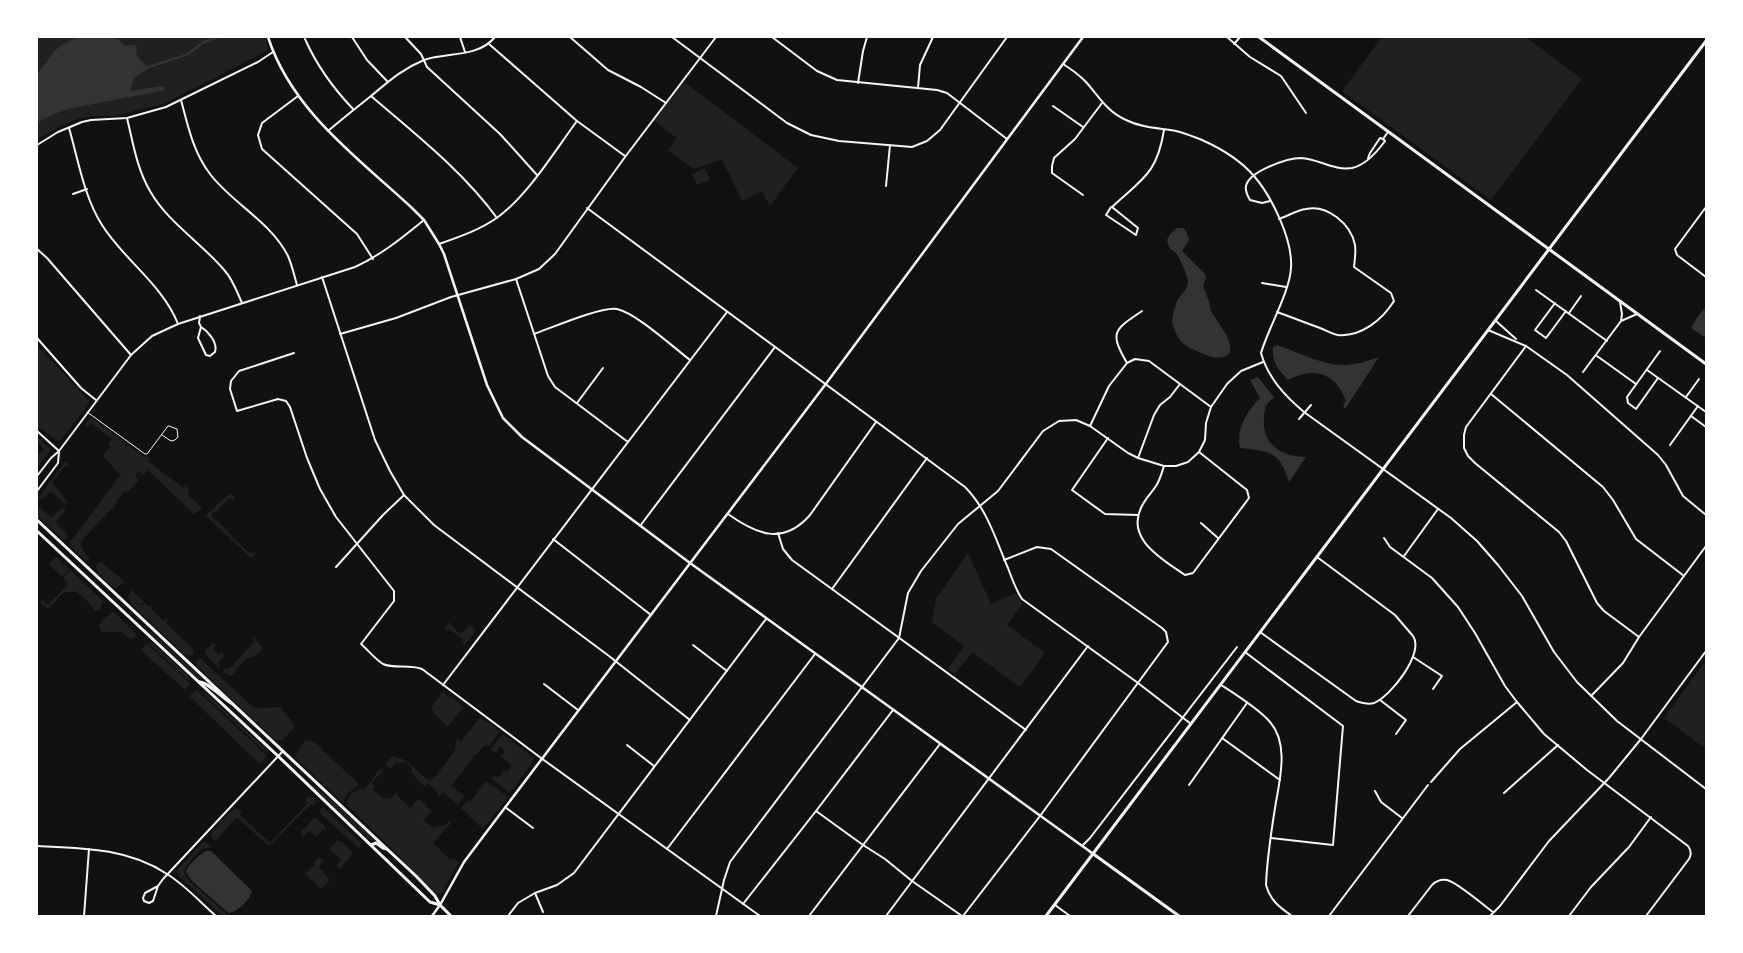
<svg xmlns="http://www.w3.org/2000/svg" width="1743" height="953" font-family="'Fira Sans Condensed',sans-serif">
  <rect width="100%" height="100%" fill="#111"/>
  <g fill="#202020">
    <polygon points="37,37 265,37 268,49 267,51 163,104 114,116 93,116 74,120 49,132 37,140"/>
    <polygon points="1382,37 1526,37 1582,79 1491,200 1342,91"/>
    <polygon points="683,81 798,168 770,206 762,191 742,201 722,160 693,169 668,150 677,138 653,120"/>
    <polygon points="705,168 710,180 697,185 692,174"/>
    <polygon points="37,345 89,401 89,404 59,442 37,426"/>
    <polygon points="91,417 141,455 150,458 149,462 184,488 186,486 190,491 187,494 202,508 194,514 148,470 143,475 139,472 135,476 139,480 127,493 125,491 116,501 117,503 81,541 82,549 90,559 86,561 70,546 69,542 75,536 120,475 103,456 111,446 108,444 112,439 91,423 87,427 84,426"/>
    <polygon points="37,439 40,439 51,450 37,468 37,456 44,449 37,442"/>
    <polygon points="65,462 68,463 69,466 64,467 52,483 68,502 63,506 64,503 51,491 41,500 38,498"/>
    <polygon points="230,493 234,496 235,499 233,500 230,497 215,513 214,512 211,515 248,552 254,553 260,548 251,558 206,516 204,517"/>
    <polygon points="39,507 51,517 63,508 66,510 56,522 68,536 65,541 37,516 37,509"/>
    <polygon points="968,553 991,604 1015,593 1023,603 1007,625 1045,653 1020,687 972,652 955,674 948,669 964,646 932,622 936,599"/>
    <polygon points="56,557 69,569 62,577 49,564"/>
    <path d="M101 562 125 582 116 588C108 585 96 574 96 565Z"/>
    <path d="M70 570 103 601C101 605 102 612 95 611L87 601 77 592H64L48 609 40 602 43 599 46 604H49L68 584 63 578Z"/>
    <polygon points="134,588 133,592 144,602 141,605 135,602 134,603 141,606 145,603 149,607 152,605 151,609 164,621 166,618 168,620 166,623 192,648 194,652 192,656 185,655 131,604 128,596"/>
    <polygon points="113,611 137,635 135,638 130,639 122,632 103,632 100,630 99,624"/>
    <polygon points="455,616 450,624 460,634 463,631 464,632 469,625 476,630 465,645 462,643 464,640 449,629 447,631 444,629"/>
    <polygon points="146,628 167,646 202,679 199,679 145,629"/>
    <path d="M254 638 262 647V650L259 653 258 652 256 656C241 659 241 666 231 676L224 673 223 671 225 668 229 669 254 642 252 639Z"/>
    <polygon points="150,642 154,644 184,672 188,676 190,681 148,643"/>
    <polygon points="146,643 190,683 185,690 145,654 142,649"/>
    <polygon points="213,643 216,645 213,649 219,655 221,652 225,655 218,663 220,666 219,668 205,654 206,650"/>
    <polygon points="200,658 252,706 257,708 280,707 294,724 294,728 283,740 275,740 199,668 196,662"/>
    <polygon points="1706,660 1706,749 1664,718"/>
    <polygon points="196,689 267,756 260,764 190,697"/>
    <polygon points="198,689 205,692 266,749 269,755"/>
    <polygon points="444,692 446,693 445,694 450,698 452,697 462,706 464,706 448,727 434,713 431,707 441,695 440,693"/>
    <polygon points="480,717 500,731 490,745 484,746 476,755 474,754 472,757 473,758 451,786 464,796 458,805 443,792 439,797 438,793 428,783 425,787 414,776 414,775 411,771 412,768 405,761 403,763 396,763 390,769 386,765 386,763 393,756 405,760 429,781 437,775 455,750 456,740 459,739 461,742"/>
    <polygon points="503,734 534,758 533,762 510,793 492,779 494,776 498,778 504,770 507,772 512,765 499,755 502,755 505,751 500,747 497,751 498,754 490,750"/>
    <polygon points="305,740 314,742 359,784 347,794 343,803 296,758 295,756"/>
    <path d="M382 769 383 771 372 782 375 786 372 789 384 799 387 797 390 799 397 792 398 793 397 795 410 808 419 799 432 811 423 820 434 828 438 826H444L449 821 451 823 433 843 450 860 454 858 459 862 441 894H435L406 863 348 806C345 797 356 788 365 789L379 770Z"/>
    <polygon points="486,781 508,797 483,829 461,808 468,800 471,801"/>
    <polygon points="313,785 332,800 375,840 370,840 312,786"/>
    <path d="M309 796 317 802 313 806 311 804 269 846 237 817 216 840 219 844 211 837C211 831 230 811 236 808L242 812 240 815 243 818 270 843 308 803 305 800Z"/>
    <polygon points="323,807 361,843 359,848 320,813 320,810"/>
    <polygon points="315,817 324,825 326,831 323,829 316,837 309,831 303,837 300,833"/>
    <polygon points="337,841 342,842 353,853 340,869 336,866 341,860 329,849"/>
    <polygon points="205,842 212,847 201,849 186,866 184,873 187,879 229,916 222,916 177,874 178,869 201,844"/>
    <polygon points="319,857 324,861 319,867 330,880 321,889 305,874 315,864 314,862"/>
  </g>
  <g fill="#333">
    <path d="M78 37H112L119 40 125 46C130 46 132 43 137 46 134 55 140 61 147 66L186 54 204 40 220 37 203 44 189 55 147 69 134 78 130 90 132 91 161 86 165 88V90L68 109 54 114 37 123V75L54 51 65 43Z"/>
    <path d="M1177 228H1183L1186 231 1189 240 1182 251 1205 274 1206 278 1203 286 1209 301 1211 311 1227 336 1230 345V353C1220 362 1209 356 1199 352 1187 347 1180 344 1175 331 1174 328 1172 325 1172 322 1172 316 1175 307 1177 301 1180 295 1187 290 1188 283 1189 277 1180 259 1177 254 1171 248 1170 252 1167 240L1170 234Z"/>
    <polygon points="1706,307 1706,338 1691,328 1698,316"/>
    <path d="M1277 345C1297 352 1323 365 1343 365 1356 365 1367 361 1379 357L1345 409 1343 405 1346 401C1336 373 1314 366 1288 380 1277 368 1272 363 1273 347Z"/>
    <path d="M1258 377 1274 397C1271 400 1267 403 1266 406 1264 410 1264 415 1264 419 1262 445 1283 457 1306 457L1289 482C1280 451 1269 451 1240 448 1236 427 1247 412 1260 398L1250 380Z"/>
    <path d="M207 851H211L252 891C250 900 238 911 229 913L225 910 192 881 186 872C186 867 201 852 207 851Z"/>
  </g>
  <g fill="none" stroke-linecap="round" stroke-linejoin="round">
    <polyline stroke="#f5f5f5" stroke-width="1" points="87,412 145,454 147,454 168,426 169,426 177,429 178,437 175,440 171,441 162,435"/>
    <g stroke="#f5f5f5" stroke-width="2">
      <polyline points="352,37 367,60 387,81"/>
      <polyline points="405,37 421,54 427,67 500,134 537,175"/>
      <polyline points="460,37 465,52"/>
      <polyline points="570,37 608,70 641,87 666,103"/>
      <polyline points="672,37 787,123 811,135 839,141 912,147 927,141 940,130 1007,37"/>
      <polyline points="772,37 817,71 837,80 937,90 947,93 1007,139"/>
      <polyline points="1227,37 1250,57 1281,76 1306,113"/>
      <path d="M305 39C317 66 333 88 353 109"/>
      <polyline points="489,44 577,121 625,156"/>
      <polyline points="1234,44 1240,37"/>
      <path d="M1063 64C1071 69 1078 74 1085 81 1099 96 1106 111 1126 120 1142 128 1159 128 1176 131 1185 133 1194 137 1202 140 1220 148 1241 161 1254 176 1272 197 1293 240 1291 268 1290 291 1268 329 1261 353 1268 378 1285 396 1304 412L1451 518 1477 541 1498 565 1522 596 1554 652 1577 682 1617 721 1706 789"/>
      <polyline points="858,83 863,51 867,37"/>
      <polyline points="918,88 920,65 933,37"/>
      <polyline points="298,96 262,123 258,135 262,149 357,234 373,259"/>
      <path d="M371 96C415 134 463 171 497 218"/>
      <path d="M181 100C188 126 193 152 210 174 232 203 271 222 288 256 292 265 294 275 297 285"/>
      <polyline points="1053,106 1083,127"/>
      <path d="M127 118C133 143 137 169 150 191 168 223 202 243 225 271 233 280 237 292 242 303"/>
      <path d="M69 128C78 159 84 197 102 225 124 260 163 285 178 324"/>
      <path d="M328 131C342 119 356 108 371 96 388 82 402 69 424 60 447 52 478 58 495 37"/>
      <polyline points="37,145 58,132 82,122 91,120 127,118 166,107 258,62 273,52"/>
      <polyline points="1368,158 1370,153 1380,138 1383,139"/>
      <polyline points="886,186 890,145"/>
      <polyline points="73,194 87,189"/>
      <polyline points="1083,195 1052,173 1052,166 1054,158 1075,139 1102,103"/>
      <path d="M1270 201 1262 203 1250 200C1247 195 1245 191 1246 186 1249 171 1288 158 1301 158 1319 159 1334 171 1352 168 1366 165 1377 152 1385 141L1383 139 1388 132"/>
      <path d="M1112 207 1138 228 1136 235 1106 215 1111 207H1112C1142 179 1157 174 1164 130"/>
      <polyline points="1706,207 1675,249 1677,255 1706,277"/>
      <path d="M587 208 965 487C987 509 996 540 1008 568 1012 579 1016 590 1022 599L1138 683 1191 724"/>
      <path d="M439 244C459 237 480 230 498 217 528 195 554 152 577 121"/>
      <polyline points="37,249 47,258 131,355"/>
      <polyline points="322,277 375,440 390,471 404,495 434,525 609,656 690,720"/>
      <polyline points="516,279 548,376 555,387 628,442"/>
      <polyline points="1262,283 1286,287"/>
      <polyline points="1536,290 1607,341"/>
      <polyline points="1620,302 1622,314 1621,321"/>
      <polyline points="1555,303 1535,330 1546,338 1566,311"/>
      <path d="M1277 312C1291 317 1306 323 1320 328 1326 330 1332 334 1338 335 1361 337 1382 320 1394 301L1391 293 1354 267C1355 259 1356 252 1355 245 1351 224 1327 204 1306 209 1297 210 1288 216 1279 219"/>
      <polyline points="1569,313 1581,296"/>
      <path d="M200 316 199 323 201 327 198 338 206 355 210 356 215 352C218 343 209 332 201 327"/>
      <polyline points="1496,321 1516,339"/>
      <polyline points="1488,330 1526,346 1567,375 1658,455 1666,465 1683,496 1706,515"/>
      <polyline points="340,334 396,318 451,297 516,279 539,269 555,254 625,157 716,37"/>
      <path d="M534 334C551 328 602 306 617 309 636 313 673 347 690 360"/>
      <polyline points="37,338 81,388 96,400"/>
      <polyline points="1526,346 1466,427 1464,435 1464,448 1468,456 1475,463 1559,532 1566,541 1597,603 1604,611 1639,637"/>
      <path d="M294 353 239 371 231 381 230 389 237 411 278 399 286 401 290 407 307 458 320 489 336 517 394 591V601L361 644C368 650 375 659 383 664 394 669 409 664 422 669L541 758 760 916"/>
      <polyline points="1597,356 1636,384"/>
      <path d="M1127 363C1109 332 1114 330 1142 311"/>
      <polyline points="1647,370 1706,412"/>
      <polyline points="1583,372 1621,321 1637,314"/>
      <polyline points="1658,378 1636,409 1628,403 1627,397 1660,351"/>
      <polyline points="1491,394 1603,487 1613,500 1636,539 1684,576"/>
      <polyline points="1686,397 1699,379"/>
      <polyline points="577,403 603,368"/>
      <polyline points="1691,416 1706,427"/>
      <polyline points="1299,419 1311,405"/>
      <polyline points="1090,426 1109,386 1127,363 1135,359 1149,361 1211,407"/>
      <polyline points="37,431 59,451"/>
      <polyline points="1108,438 1072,490 1105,514 1138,515"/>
      <polyline points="1670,445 1698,406"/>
      <polyline points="1138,458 1154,415 1160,405 1170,397 1180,384"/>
      <path d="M1164 466C1162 472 1160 480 1156 486 1152 492 1147 497 1143 504 1123 538 1162 559 1185 575L1193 573 1249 498 1247 490 1199 452"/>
      <path d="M37 476 51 458 59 451 131 355 152 336 178 324 355 267C381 255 402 238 424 220"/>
      <polyline points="37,491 58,463 59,452"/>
      <path d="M728 514C756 534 783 546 810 515L876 422"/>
      <polyline points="1201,523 1218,538"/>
      <polyline points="640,526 775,347"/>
      <polyline points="778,533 783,549 792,560 1026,730"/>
      <path d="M1384 538 1390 547 1432 578 1458 607 1475 633 1505 686 1517 702 1544 734 1587 770 1688 846C1691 850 1692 854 1689 859L1646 916"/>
      <polyline points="553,539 651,615"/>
      <polyline points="1404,556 1438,509"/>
      <polyline points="336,567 383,515 404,495"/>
      <polyline points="832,589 927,458"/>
      <path d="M1260 632 1356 701C1362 703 1368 705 1374 703 1390 697 1425 653 1413 636L1395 615 1317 557"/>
      <polyline points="693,645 727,671"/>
      <polyline points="1245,652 1343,726 1333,845 1271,838"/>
      <polyline points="1413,657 1442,676 1433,689"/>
      <polyline points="544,684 578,710"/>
      <polyline points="443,685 727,312"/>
      <path d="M1221 685C1235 694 1259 709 1270 722 1290 745 1279 782 1275 808 1271 833 1267 859 1266 885 1270 900 1279 907 1292 916"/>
      <polyline points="1591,696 1623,663 1639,637 1706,546"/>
      <polyline points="1380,700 1406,720 1396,734"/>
      <polyline points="1222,738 1280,780"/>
      <polyline points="627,745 654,766"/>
      <polyline points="1431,782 1460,749 1517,702"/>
      <polyline points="1189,785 1247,703"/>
      <polyline points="1375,791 1381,802 1402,818"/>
      <polyline points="1504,793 1558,745"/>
      <polyline points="505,807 533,828"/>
      <polyline points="816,811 863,845 885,859 912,881 962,916"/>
      <path d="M37 846C82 848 128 848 167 874 185 885 200 902 216 916"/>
      <polyline points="1082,846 1090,838 1237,647"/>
      <polyline points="667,849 815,654"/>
      <polyline points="158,886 153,901 149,903 144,901 143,898 145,893 158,886 163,879 283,751"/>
      <polyline points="535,893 543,912"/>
      <polyline points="743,904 816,811 893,710"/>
      <polyline points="1055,905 1070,916"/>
      <polyline points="84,916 89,849"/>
      <polyline points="508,916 518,903 535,893 557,885 574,873 766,619"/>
      <polyline points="716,916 724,880 730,862 899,638 908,593 921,571 958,524 998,491 1043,431 1059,421 1076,420 1090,426 1128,453 1138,458 1164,466 1176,466 1188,462 1199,452 1205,440 1206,423 1211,407 1227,384 1241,371 1263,362"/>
      <polyline points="809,916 940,744"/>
      <polyline points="886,916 1088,646"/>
      <polyline points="963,916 1040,816 1168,642 1166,632 1162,628 1051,549 1037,547 1004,560"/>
      <polyline points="1329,916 1428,785"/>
      <path d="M1408 916 1432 885C1436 881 1441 879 1447 880 1457 882 1483 905 1493 912"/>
      <polyline points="1490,916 1500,906 1549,841 1609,778 1641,739 1706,651"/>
      <polyline points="1569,916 1591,887 1629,847 1651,817"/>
    </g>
    <g stroke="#f5f5f5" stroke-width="2.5">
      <path d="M268 37C292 111 357 157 412 208L424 220 439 244 444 254 487 385 503 418 522 437 690 563 1092 853"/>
      <polyline points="432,916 440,905 464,862 485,834 825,385 1083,37"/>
    </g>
    <g stroke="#f5f5f5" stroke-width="3">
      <polyline points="1259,37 1706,364"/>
      <polyline points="1092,853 1179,916"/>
      <polyline points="1046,916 1706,41"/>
    </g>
    <g stroke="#f5f5f5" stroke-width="3">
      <polyline points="37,520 387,849 416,876 435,896 440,905 451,916"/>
      <polyline points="37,531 278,756 430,902 440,905"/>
      <path d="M199 682C207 681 222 698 231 703"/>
      <polyline points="371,845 376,843 383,848 387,849"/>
    </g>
  </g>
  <rect width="1743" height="953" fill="none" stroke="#ffffff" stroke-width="76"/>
</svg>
